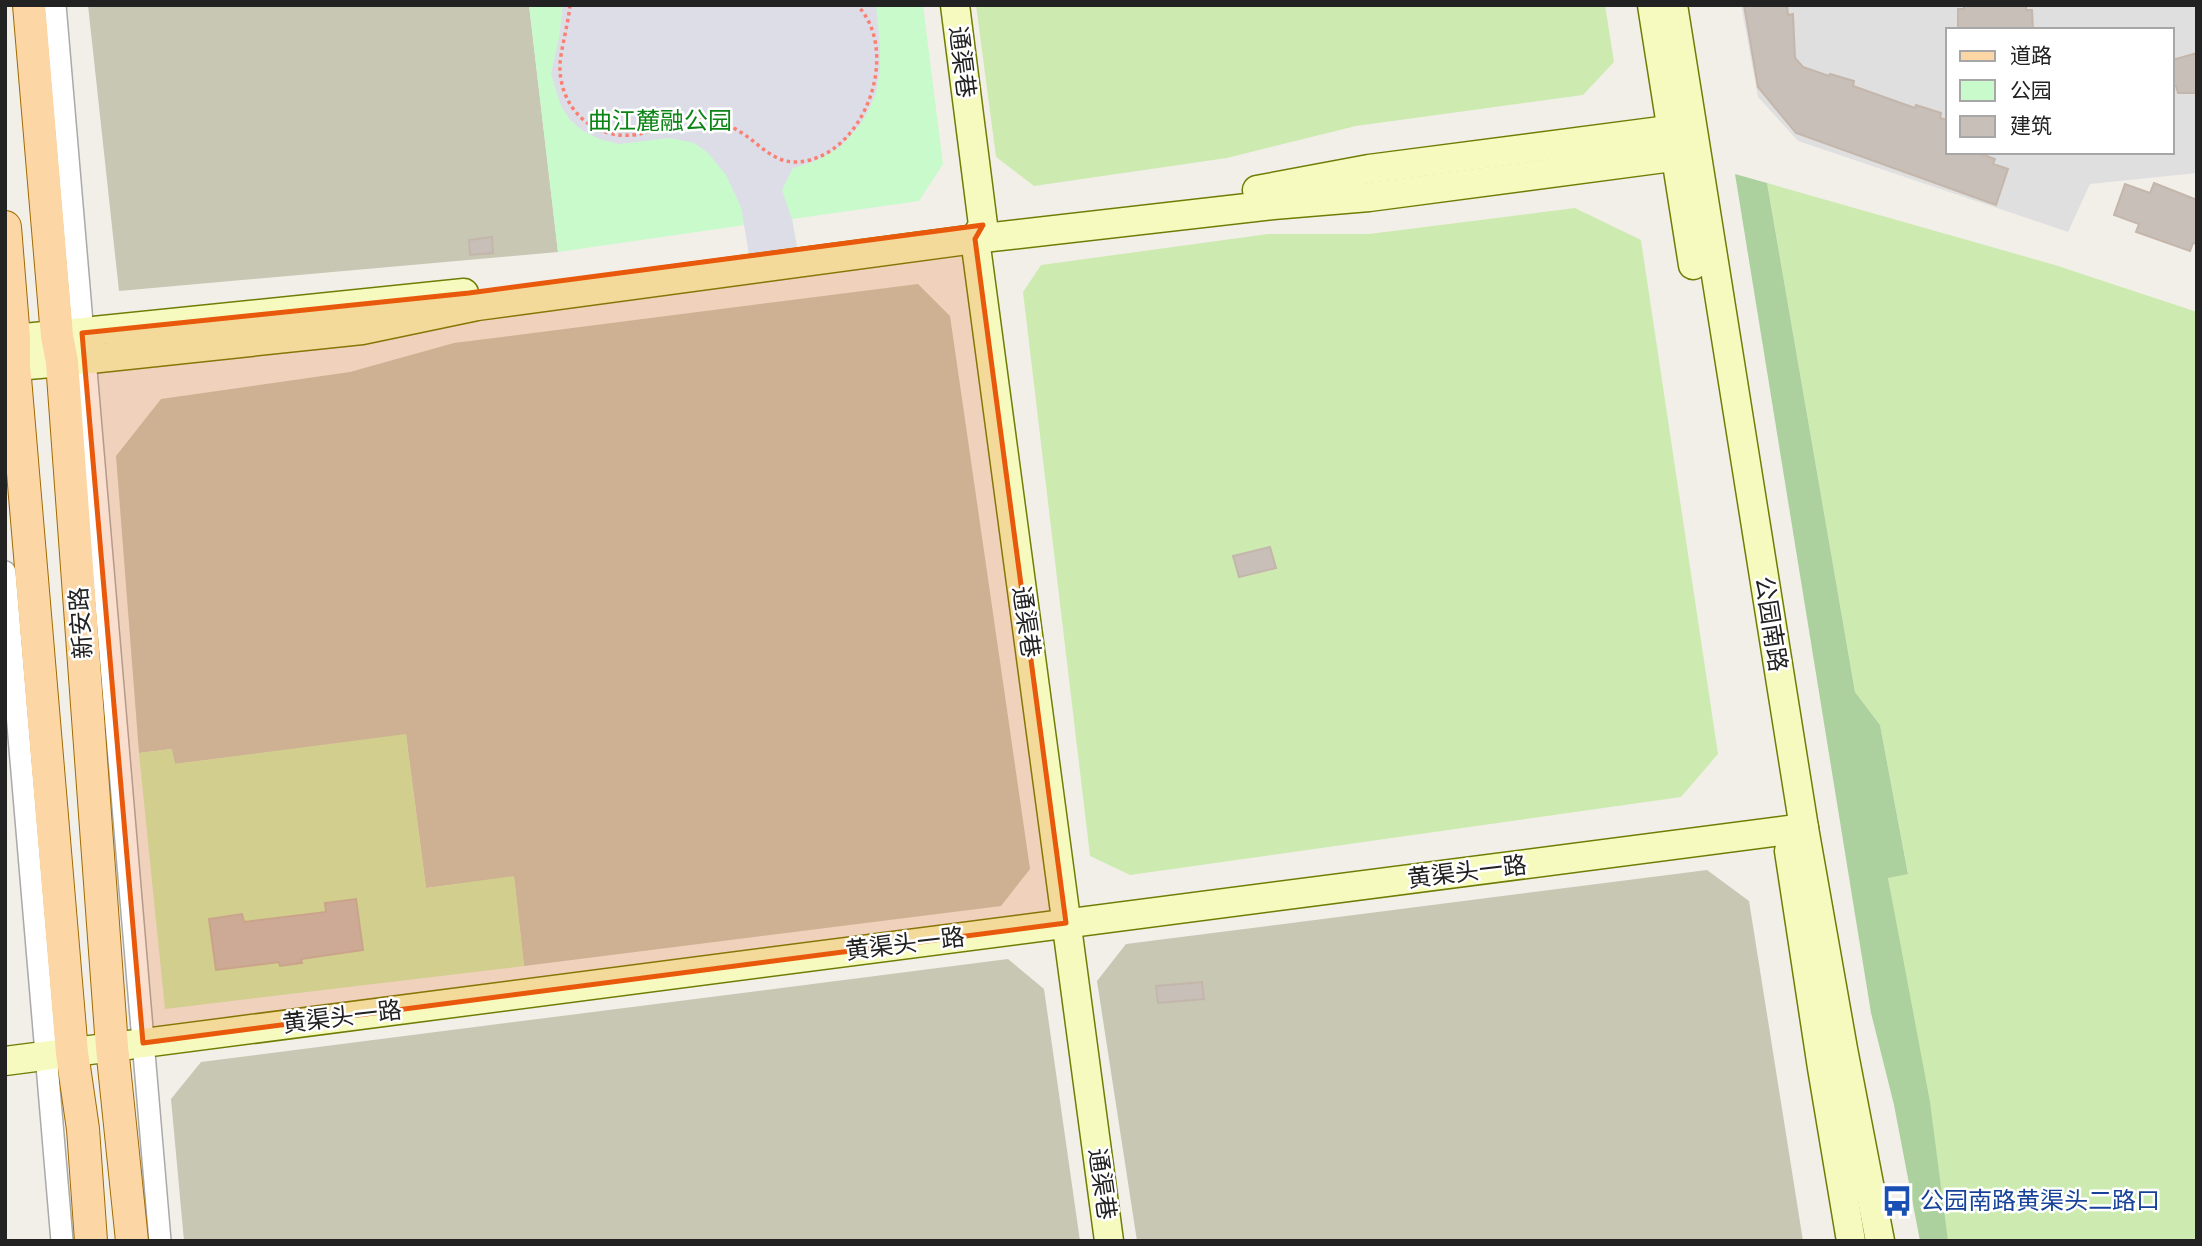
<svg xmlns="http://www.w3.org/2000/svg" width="2202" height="1246" font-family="'Open Sans','Noto Sans SC',sans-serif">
  <rect width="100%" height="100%" fill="#f2efe9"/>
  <path fill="#e0dfdf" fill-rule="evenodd" d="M1741 5H2197V173L2090 184 2068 232 1798 141 1758 97ZM1948 30H2172V152H1948Z"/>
  <g fill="#c7c7b4">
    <polygon points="88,5 529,5 558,252 119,291"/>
    <polygon points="918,284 950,316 1030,869 1001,906 524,966 514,877 426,888 406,735 175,764 171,749 139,753 116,456 161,399 350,372 454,343"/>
    <polygon points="1707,870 1749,901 1803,1241 1137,1241 1097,981 1126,944"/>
    <polygon points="1008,959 1044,989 1080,1241 184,1241 171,1099 201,1062"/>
  </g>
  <g fill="#cdebb0">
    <polygon points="976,5 1605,5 1614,62 1583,95 1356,126 1227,158 1034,186 996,157"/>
    <polygon points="1767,183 2055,265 2197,312 2197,1241 1945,1241 1888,877 1908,873 1880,725 1855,692"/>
    <polygon points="1575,208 1641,240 1718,754 1681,797 1130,875 1090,856 1023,292 1041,265 1268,234 1369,234"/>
    <polygon points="406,734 426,888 514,876 524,966 165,1009 139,753 172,749 175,764"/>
  </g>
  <polygon fill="#add19e" points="1735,174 1767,183 1855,692 1880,725 1908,874 1888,878 1930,1102 1948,1241 1920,1241 1894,1105 1871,1013"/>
  <polygon fill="#c8facc" points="529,5 923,5 943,164 919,201 792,219 797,247 749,254 745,225 558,252"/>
  <polygon fill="#dddde8" points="563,5 876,5 880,45 880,70 876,93 869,109 860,125 840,147 813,162 793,168 782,190 792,219 797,247 749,254 741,207 726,175 708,153 694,143 670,138 619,144 599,139 583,131 570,120 561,106 551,74 559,38"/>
  <g fill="#c7bfb8" stroke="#c4b6ab" stroke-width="2">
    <polygon points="1744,5 1787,5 1788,15 1793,14 1795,58 1803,67 1829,76 1830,74 1854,81 1853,86 1915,108 1916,105 1941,113 1940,118 1948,120 1948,152 1976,152 1995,159 1993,164 2008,169 1996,205 1796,133 1758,87"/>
    <polygon points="1964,5 2026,5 2026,10 2032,10 2033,30 1958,30 1958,9 1964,9"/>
    <polygon points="2197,53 2197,93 2178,93 2176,86 2172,86 2172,60"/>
    <polygon points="2154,183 2197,200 2197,244 2193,243 2190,251 2136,232 2139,224 2114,215 2125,184 2150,193"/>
    <polygon points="492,237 493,253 470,255 469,240"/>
    <polygon points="1270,547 1276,568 1239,577 1233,556"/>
    <polygon points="356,899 363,950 301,959 302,963 280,966 279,962 216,970 209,919 242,914 244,922 326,912 325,903"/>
    <polygon points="1202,982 1204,999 1158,1003 1156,986"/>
  </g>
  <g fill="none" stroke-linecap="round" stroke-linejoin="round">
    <defs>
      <g id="street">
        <polyline points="55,5 160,1241"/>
        <polyline points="5,572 62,1241"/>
      </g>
      <g id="secondary">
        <polyline points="955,5 983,225 975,239 1109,1241"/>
        <polyline points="1652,5 1693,265"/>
        <polyline points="1673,5 1804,828 1843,1049 1880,1241"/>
        <polyline points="1257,190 1369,169 1691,127"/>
        <polyline points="5,340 464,293"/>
        <polyline points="5,367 62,362 362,330 477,306 975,239 1273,205 1369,197 1695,154"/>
        <polyline points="1789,851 1822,1068 1851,1241"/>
        <polyline points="5,1061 1804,828"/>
      </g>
      <g id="primary">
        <polyline points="29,5 57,336 62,362 112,1047 132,1241"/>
        <polyline points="5,227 14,339 14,366 72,1053 83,1129 91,1241"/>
      </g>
    </defs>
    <use href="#street" stroke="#a9a9a9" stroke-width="24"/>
    <use href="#secondary" stroke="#707d05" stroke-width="31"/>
    <use href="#primary" stroke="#a06b00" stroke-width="34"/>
    <path stroke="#fa8072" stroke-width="3.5" stroke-dasharray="3.5 3.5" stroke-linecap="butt" d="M570 5C568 25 562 44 560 63 558 106 591 139 633 135 646 134 652 128 663 124 674 121 689 119 700 120 717 120 731 125 745 135 761 146 774 162 795 162 863 161 903 52 857 5"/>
    <use href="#street" stroke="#fff" stroke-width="21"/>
    <use href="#secondary" stroke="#f7fabf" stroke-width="28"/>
    <use href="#primary" stroke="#fcd6a4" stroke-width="32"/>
  </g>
  <path fill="#e8590c" fill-opacity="0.2" stroke="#e8590c" stroke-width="5" stroke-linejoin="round" d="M983 225 975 239 1066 923 143 1043 82 333 469 293Z"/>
  <defs>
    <symbol id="bus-bare" viewBox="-9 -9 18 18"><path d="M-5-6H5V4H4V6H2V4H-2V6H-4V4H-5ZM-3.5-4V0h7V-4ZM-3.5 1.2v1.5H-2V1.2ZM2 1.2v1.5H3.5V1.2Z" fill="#1a4fb4" stroke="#fff" stroke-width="2.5" paint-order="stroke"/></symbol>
  </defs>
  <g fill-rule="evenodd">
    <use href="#bus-bare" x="1875" y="1179" width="44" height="44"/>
  </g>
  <g text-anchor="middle" stroke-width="5" stroke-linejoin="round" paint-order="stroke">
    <g font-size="24" fill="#222" stroke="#fff">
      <text transform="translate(962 62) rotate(83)" y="8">通渠巷</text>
      <text transform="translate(1026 622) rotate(82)" y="8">通渠巷</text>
      <text transform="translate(81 623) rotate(-94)" y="8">新安路</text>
      <text transform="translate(1771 624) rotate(81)" y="8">公园南路</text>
      <text transform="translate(1467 872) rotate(-7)" y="8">黄渠头一路</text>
      <text transform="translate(905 944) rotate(-7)" y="8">黄渠头一路</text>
      <text transform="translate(342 1017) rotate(-7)" y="8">黄渠头一路</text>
      <text transform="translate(1102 1184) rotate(82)" y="8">通渠巷</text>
    </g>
    <g font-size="24" fill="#0c8416" stroke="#fff">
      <text x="660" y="129">曲江麓融公园</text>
    </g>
    <g font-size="24" fill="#164399" stroke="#fff" text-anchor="start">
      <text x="1920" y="1209">公园南路黄渠头二路口</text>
    </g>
  </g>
  <rect width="2202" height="1246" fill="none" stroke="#222222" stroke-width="14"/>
  <rect x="1946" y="28" width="228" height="126" fill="#ffffff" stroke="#a7a7a7" stroke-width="2"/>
  <rect x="1960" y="51" width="35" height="10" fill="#fcd6a4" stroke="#a7a7a7" stroke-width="2"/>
  <text x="2010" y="63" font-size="21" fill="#222222">道路</text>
  <rect x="1960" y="80" width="35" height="21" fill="#c8facc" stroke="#a7a7a7" stroke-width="2"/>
  <text x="2010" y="98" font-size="21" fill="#222222">公园</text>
  <rect x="1960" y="116" width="35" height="21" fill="#c7bfb8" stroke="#a7a7a7" stroke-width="2"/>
  <text x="2010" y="133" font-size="21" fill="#222222">建筑</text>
</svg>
